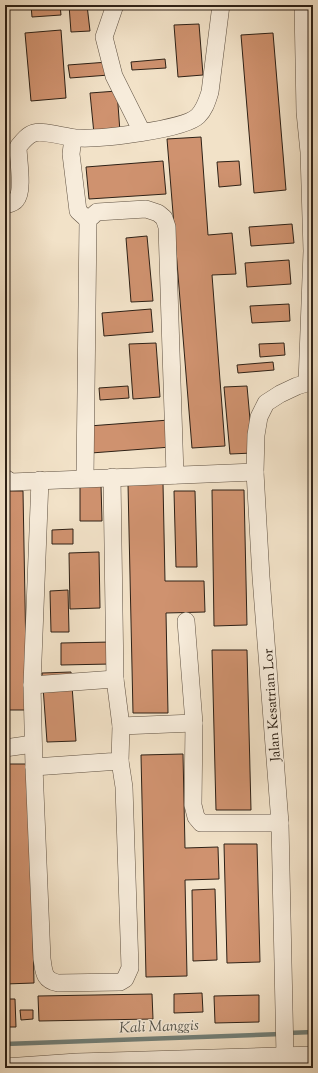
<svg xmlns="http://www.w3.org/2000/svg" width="318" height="1073" font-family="'Sorts Mill Goudy',serif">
  <rect width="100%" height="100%" fill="#f2e2c8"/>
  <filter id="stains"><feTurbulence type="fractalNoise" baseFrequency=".005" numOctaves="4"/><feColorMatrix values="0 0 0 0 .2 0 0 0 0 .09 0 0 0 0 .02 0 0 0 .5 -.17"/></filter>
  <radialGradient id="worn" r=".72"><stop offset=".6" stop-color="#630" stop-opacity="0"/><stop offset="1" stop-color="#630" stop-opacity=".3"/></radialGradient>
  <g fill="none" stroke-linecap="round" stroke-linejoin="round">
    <g stroke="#707f79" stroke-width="4.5">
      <polyline points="288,1033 313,1032"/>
      <polyline points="5,1044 281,1034"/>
    </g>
  </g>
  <g fill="#cf926f" stroke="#2e2116">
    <polygon points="31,5 60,5 61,15 32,17"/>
    <polygon points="69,5 87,5 90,31 71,32"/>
    <polygon points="199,24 203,75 178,77 174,25"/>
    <polygon points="61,30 66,98 31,101 25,33"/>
    <polygon points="273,33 286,190 254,193 241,35"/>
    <polygon points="165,59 166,68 132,70 131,62"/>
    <polygon points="108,62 109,75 70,78 68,65"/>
    <polygon points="117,91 120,132 94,134 90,93"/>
    <polygon points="201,137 208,235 232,233 236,274 212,275 225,446 192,448 167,139"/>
    <polygon points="163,161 166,194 89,199 86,167"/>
    <polygon points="239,161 241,185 219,187 217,162"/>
    <polygon points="292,224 294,243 251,246 249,227"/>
    <polygon points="147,236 153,301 131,302 126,238"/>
    <polygon points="289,260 291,284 247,287 245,263"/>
    <polygon points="289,304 290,321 252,323 250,306"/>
    <polygon points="151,309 153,332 104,336 102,313"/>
    <polygon points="156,343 160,397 133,399 129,344"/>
    <polygon points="284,343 285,355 260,357 259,344"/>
    <polygon points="273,362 274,370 238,373 237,365"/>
    <polygon points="128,386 129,398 100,400 99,388"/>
    <polygon points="247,386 253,453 230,454 224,387"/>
    <polygon points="169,420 171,447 91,453 89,426"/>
    <polygon points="163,483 165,581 204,581 205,612 166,613 168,713 133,713 128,484"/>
    <polygon points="101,485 102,521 80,521 80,486"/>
    <polygon points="212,490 244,490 247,625 214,626"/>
    <polygon points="5,491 23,491 27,710 5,710"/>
    <polygon points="174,491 195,491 197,567 176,567"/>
    <polygon points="73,529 73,544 52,544 52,530"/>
    <polygon points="99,552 100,608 70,609 69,553"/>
    <polygon points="68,590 69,632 51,632 50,591"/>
    <polygon points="111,642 111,664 61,665 61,643"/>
    <polygon points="212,650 247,650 251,810 216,810"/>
    <polygon points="71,672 76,741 47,742 42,673"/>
    <polygon points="183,754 185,848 218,847 219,879 185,880 187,976 146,977 141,755"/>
    <polygon points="5,764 29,764 34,983 5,984"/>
    <polygon points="224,844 257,844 260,962 227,963"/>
    <polygon points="215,889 217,960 193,961 192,890"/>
    <polygon points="202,993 203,1012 174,1013 174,994"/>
    <polygon points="152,994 153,1019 39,1021 38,996"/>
    <polygon points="259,995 259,1022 215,1023 214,996"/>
    <polygon points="5,999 15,999 16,1027 5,1027"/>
    <polygon points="20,1010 33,1010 33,1019 21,1020"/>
  </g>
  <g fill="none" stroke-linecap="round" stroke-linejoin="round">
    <defs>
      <g id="minor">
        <polyline points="115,5 104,37 114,76 142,132"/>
        <polyline points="303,5 305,112 309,152 312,251 307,383"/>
        <polyline points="73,138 71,154 78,211 88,220"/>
        <path d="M5 205C9 204 14 203 16 200 24 192 18 158 18 147 22 142 27 135 34 133 44 130 67 138 79 138 101 139 184 130 198 116 205 109 207 101 210 92L221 5"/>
        <polyline points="5,478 11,482 255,472"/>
        <polyline points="85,478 88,220 97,212 146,209 158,213 164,218 167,227 175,475"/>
        <polyline points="40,480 32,685 115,679"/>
        <polyline points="186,621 194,723 193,805 196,817 201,823 280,823"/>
        <path d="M32 685 34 767 42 959C44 971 43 980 58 983L120 982 125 979 130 968 124 787 120 761"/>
        <polyline points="121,726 194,723"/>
        <polyline points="5,748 33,744"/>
        <polyline points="34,767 120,761 121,726 115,679 112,477"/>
        <polyline points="285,1056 280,823 261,577 255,472 256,435 259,417 266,403 280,394 297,386 307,383 313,383"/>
        <polyline points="5,1067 77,1062 313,1055"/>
      </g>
    </defs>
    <use href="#minor" stroke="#5f5142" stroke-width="18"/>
    <use href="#minor" stroke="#f7ecdb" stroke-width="17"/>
  </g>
  <g text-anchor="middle" stroke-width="3" stroke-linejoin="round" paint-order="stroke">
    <g font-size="14" fill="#2e2116" stroke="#f7ecdb">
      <text transform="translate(271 705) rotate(-94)" y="5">Jalan Kesatrian Lor</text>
    </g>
    <g font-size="15" font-style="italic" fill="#4f5048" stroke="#f7ecdb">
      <text transform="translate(159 1026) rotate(-2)" y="5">Kali Manggis</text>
    </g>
  </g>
  <rect width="318" height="1073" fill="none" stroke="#f2e2c8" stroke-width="20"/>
  <rect x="6" y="6" width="306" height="1061" fill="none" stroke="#2e2116" stroke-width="2"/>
  <rect x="10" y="10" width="298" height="1053" fill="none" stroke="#2e2116"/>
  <rect width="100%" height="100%" filter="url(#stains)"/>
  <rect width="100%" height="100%" fill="url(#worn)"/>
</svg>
